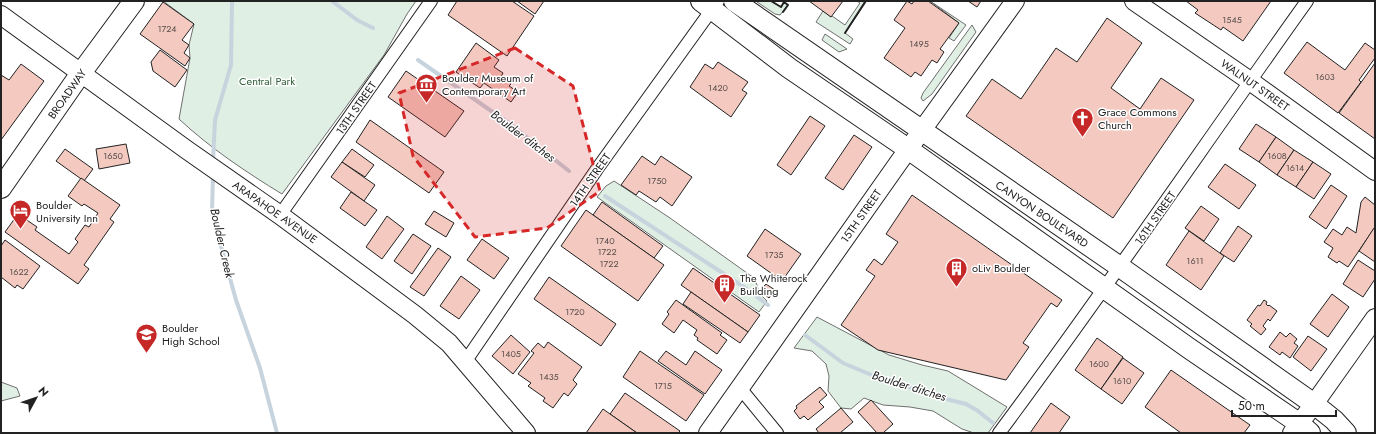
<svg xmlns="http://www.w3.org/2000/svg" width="1376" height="434" font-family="Jost,sans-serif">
  <rect width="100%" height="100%" fill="#fff"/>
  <g fill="#e0efe3" stroke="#6f6f6f">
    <path d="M163 1H416L407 14 384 55 282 194C246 172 210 148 179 119L190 58 189 45 194 24Z"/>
    <polygon points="758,1 771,1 781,7 784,2 788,5 780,15 775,14 757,2"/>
    <polygon points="857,1 866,2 845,33 853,39 850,44 816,22 823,11 831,17 832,16 845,25 860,3"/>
    <polygon points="930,1 966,25 954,41 949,38 959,23"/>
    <polygon points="972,25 976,32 932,94 923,101 921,98 923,93"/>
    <polygon points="825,34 847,49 839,52 822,40"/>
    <polygon points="614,181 670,218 754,278 757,285 759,293 767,301 759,312 597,197 606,186"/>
    <polygon points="817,317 889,355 922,365 948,371 1007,407 988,433 974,433 962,429 933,411 910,407 883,405 864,398 851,409 841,408 828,391 829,376 826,364 812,351 794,348"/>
    <polygon points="1,382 17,388 20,396 1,401"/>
  </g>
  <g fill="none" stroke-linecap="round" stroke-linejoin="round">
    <g stroke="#c7d3dd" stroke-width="4">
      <polyline points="332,1 357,20 373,28"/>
      <polyline points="418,60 510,124 569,171"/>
      <polyline points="213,162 215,120 231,65 232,1"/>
      <polyline points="213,175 212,213 236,300 260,368 277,433"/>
      <polyline points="605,196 744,287 768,305"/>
      <polyline points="805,335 843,363 893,384 906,386 946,399 966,404 978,411 993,423"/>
    </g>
  </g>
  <g fill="#f3c9c0" stroke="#222">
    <polygon points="457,1 512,1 534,16 507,56 448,15"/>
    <polygon points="517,1 544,1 535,14"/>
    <polygon points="809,1 843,1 831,17"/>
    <polygon points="907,1 912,4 914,1 928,1 959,23 940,49 944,52 937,63 932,60 921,76 915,72 911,77 884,58 905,28 894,20"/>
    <polygon points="968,1 981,1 977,7"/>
    <polygon points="1186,1 1271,1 1243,41 1223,27 1221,30 1195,13 1198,10"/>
    <polygon points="163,2 194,24 182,40 189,45 184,53 190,58 185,66 140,34"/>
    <polygon points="1107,18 1142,43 1111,88 1140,109 1161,78 1194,100 1113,218 966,116 992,79 1021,99 1056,48 1077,62"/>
    <polygon points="1307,42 1345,70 1365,43 1375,50 1375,58 1359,80 1361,82 1338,113 1284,73"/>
    <polygon points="476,43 499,60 494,67 503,73 501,77 511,84 509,86 518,92 511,102 484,83 480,88 456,72"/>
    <polygon points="160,50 187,70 175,87 153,71 151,62"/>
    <polygon points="718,62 748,82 742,90 747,93 731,117 690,87 705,64 713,69"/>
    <polygon points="1375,63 1375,139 1339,113"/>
    <polygon points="21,64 44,81 1,140 1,75 9,80"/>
    <polygon points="406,71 464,111 445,137 388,97"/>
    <polygon points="810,116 825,126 791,175 777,165"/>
    <polygon points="370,120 444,172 429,193 356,142"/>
    <polygon points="1256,124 1276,137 1259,162 1239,149"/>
    <polygon points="854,135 872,147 843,190 825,178"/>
    <polygon points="1276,137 1294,150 1277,175 1259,162"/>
    <polygon points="126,144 130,163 99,169 96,149"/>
    <polygon points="65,149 93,169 84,181 56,161"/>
    <polygon points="352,149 374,165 365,177 342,162"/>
    <polygon points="1294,150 1313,162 1296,187 1277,175"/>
    <polygon points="642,156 655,165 661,156 692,177 672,206 660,197 656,202 639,191 636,195 621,185"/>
    <polygon points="342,162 375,185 364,201 331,177"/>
    <polygon points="1313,162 1331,174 1314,199 1296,187"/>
    <polygon points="1225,164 1256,185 1239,209 1208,187"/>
    <polygon points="81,178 120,205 110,219 114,222 84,265 89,269 78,284 5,232 18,214 37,227 35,230 69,254 78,242 75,239 85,225 89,227 98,213 84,204 82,206 68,196"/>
    <polygon points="1331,185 1347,196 1326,229 1309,217"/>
    <polygon points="351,192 377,210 365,226 340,208"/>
    <polygon points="912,195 1062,300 1057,307 1051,303 1023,343 1029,347 1006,380 878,350 841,325 875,276 866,270 874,259 882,265 898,242 886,234"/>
    <polygon points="1365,197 1375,205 1375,227 1348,267 1339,261 1337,263 1328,257 1333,248 1324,242 1333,229 1342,235 1347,227 1356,233 1361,202"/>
    <polygon points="602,202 663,246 654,258 593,215"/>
    <polygon points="1201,206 1219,219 1204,241 1185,228"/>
    <polygon points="586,210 664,265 638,301 561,246"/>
    <polygon points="434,211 454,223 446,237 425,224"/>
    <polygon points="387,216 404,229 382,259 366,247"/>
    <polygon points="1238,226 1252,236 1234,262 1220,253"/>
    <polygon points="1374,228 1375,228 1375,262 1359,251"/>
    <polygon points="765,229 801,254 782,281 747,256"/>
    <polygon points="1189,231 1224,256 1201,290 1166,265"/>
    <polygon points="413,234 431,246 412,274 394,261"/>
    <polygon points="482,239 509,258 494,279 467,260"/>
    <polygon points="5,240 40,266 23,289 17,285 15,288 1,277 1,246"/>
    <polygon points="438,248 451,257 424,296 410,287"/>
    <polygon points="1358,260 1375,271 1375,279 1363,297 1343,284"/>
    <polygon points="693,268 760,315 748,332 681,285"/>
    <polygon points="461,276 480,290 459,319 440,306"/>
    <polygon points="549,277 616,324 601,346 534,299"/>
    <polygon points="766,284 775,290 769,298 760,291"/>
    <polygon points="691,292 748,332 740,343 683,304"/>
    <polygon points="1332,294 1349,307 1328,337 1310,324"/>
    <polygon points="676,300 722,333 720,335 727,340 717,354 697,340 698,338 694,335 697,330 683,320 674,333 662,324 669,314 667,312"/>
    <polygon points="1264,300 1267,302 1266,304 1268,306 1269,305 1277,311 1270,321 1268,319 1263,326 1266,329 1261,335 1250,326 1252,324 1247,320 1258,305 1260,306"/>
    <polygon points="1280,332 1286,337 1290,333 1297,339 1294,343 1298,346 1290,358 1282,352 1280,355 1269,347"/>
    <polygon points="511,335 530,352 513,374 492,356"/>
    <polygon points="1308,336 1327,349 1311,371 1293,357"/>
    <polygon points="1097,338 1123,357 1101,389 1075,370"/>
    <polygon points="548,342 582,367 573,380 577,384 568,396 564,393 553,408 543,401 545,398 528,386 531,383 518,374 534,353 531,351 538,343 544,348"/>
    <polygon points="640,351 704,395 686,421 623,377"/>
    <polygon points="666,351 686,365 695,351 722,370 705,394 658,361"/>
    <polygon points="1123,358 1144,373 1122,404 1101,389"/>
    <polygon points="1171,370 1250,425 1244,433 1181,433 1145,407"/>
    <polygon points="820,387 827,395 819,402 824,407 808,420 804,416 800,419 794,411 797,408 796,406"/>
    <polygon points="625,393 680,431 678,433 637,433 610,414"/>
    <polygon points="871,400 893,424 883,433 877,433 858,412"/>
    <polygon points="1051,403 1070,417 1059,433 1030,433"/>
    <polygon points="841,408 853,422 840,433 819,433 816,429"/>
    <polygon points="603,409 610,414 637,433 586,433"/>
  </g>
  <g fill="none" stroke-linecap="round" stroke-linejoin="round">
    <defs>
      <g id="street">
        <polyline points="280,215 431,1"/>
        <polyline points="465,362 597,169 718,1"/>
        <polyline points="740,388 777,433"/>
        <path d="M999 433C1105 291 1204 145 1307 1"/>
      </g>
      <g id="secondary">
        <polyline points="1134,1 1250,81 1375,171"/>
        <polyline points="1,15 187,150 280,215 415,315 449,343 526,433"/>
        <polyline points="708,433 899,162 1015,1"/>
        <polyline points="1292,433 1314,404 1375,318"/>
      </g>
      <g id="primary">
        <polyline points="701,1 789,68 908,149 1190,349 1300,424 1310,433"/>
        <polyline points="734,1 1120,267 1314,404 1334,420 1346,433"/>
        <polyline points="1,188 81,73 134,1"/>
      </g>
    </defs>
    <use href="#street" stroke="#222" stroke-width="14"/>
    <use href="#secondary" stroke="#222" stroke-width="20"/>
    <use href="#primary" stroke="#222" stroke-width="22"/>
    <use href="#street" stroke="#fff" stroke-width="12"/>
    <use href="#secondary" stroke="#fff" stroke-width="18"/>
    <use href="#primary" stroke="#fff" stroke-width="20"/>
    <g stroke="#222" stroke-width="2">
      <polyline points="771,1 781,7 784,2 788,5 783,12"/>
      <polyline points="793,1 794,1"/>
      <polyline points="845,33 865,2"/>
    </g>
  </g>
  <path fill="#d62828" fill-opacity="0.2" stroke="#d62828" stroke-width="3" stroke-dasharray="8 5" stroke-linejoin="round" d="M515 48 573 86 600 191 547 228 475 237 413 156 399 93Z"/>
  <defs>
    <symbol id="museum-pin" viewBox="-11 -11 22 30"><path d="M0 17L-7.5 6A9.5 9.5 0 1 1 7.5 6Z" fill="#c62828" stroke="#fff"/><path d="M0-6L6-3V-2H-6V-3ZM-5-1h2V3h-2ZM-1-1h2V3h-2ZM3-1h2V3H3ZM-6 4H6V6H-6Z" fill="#fff"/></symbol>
    <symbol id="church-pin" viewBox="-11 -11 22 30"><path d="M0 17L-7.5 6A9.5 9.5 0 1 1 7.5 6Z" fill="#c62828" stroke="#fff"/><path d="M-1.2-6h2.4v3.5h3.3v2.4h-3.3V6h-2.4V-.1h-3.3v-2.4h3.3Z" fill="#fff"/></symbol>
    <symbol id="hotel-pin" viewBox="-11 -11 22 30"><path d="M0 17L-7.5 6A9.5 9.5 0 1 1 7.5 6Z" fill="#c62828" stroke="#fff"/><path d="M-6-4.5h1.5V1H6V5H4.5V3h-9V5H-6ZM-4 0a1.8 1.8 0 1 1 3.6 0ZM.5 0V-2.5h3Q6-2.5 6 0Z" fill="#fff"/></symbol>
    <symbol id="building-pin" viewBox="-11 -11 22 30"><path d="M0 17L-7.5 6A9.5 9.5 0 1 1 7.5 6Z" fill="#c62828" stroke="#fff"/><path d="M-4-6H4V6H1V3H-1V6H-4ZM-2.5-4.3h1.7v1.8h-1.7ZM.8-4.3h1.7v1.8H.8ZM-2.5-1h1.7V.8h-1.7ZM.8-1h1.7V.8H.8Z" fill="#fff"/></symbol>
    <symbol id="school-pin" viewBox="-11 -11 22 30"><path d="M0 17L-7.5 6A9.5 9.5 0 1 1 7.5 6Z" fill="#c62828" stroke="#fff"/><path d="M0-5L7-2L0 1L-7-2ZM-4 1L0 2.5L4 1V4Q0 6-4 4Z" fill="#fff"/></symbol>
  </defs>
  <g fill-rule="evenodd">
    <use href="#museum-pin" x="414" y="72" width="25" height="34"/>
    <use href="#church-pin" x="1070" y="106" width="25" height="34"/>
    <use href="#hotel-pin" x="8" y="198" width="25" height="34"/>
    <use href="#building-pin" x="944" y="256" width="25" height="34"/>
    <use href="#building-pin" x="712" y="272" width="25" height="34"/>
    <use href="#school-pin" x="134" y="322" width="25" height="34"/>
  </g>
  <g text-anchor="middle" stroke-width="3" stroke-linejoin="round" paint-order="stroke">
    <g font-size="9" fill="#564c4a">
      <text x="1232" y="23">1545</text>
      <text x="167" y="32">1724</text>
      <text x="919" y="47">1495</text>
      <text x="1325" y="80">1603</text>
      <text x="718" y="91">1420</text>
      <text x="113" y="159">1650</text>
      <text x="1277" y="159">1608</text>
      <text x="1295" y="171">1614</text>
      <text x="657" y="184">1750</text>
      <text x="605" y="244">1740</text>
      <text x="607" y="255">1722</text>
      <text x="774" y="258">1735</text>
      <text x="1195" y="264">1611</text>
      <text x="609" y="267">1722</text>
      <text x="19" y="275">1622</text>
      <text x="575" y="315">1720</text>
      <text x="511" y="357">1405</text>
      <text x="1099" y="367">1600</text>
      <text x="549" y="380">1435</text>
      <text x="1122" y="384">1610</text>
      <text x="663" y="389">1715</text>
    </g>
    <g font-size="11" fill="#222" stroke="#fff" text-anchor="start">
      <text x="442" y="82">Boulder Museum of<tspan x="442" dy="13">Contemporary Art</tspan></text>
      <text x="1098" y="116">Grace Commons<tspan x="1098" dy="13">Church</tspan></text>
      <text x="36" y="209">Boulder<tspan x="36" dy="13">University Inn</tspan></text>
      <text x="972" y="272">oLiv Boulder</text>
      <text x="740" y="282">The Whiterock<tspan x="740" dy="13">Building</tspan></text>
      <text x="162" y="332">Boulder<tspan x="162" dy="13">High School</tspan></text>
    </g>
    <g font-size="11" fill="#2f5e38" stroke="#fff">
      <text x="267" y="85">Central Park</text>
    </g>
    <g font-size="11" fill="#222" stroke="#fff">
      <text transform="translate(1255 85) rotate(35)" y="4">WALNUT STREET</text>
      <text transform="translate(67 94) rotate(-55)" y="4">BROADWAY</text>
      <text transform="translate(356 108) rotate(-55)" y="4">13TH STREET</text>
      <text transform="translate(590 180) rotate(-55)" y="4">14TH STREET</text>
      <text transform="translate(275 212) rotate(35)" y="4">ARAPAHOE AVENUE</text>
      <text transform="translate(1042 214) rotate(34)" y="4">CANYON BOULEVARD</text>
      <text transform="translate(861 216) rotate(-55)" y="4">15TH STREET</text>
      <text transform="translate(1155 218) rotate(-55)" y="4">16TH STREET</text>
    </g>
    <g font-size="12" font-style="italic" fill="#222" stroke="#fff">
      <text transform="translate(523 136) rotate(37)" y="4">Boulder ditches</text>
      <text transform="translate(222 243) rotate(77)" y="4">Boulder Creek</text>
      <text transform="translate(909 386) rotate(17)" y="4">Boulder ditches</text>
    </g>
  </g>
  <rect width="1376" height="434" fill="none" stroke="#222222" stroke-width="4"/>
  <g transform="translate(36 398) rotate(50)" stroke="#ffffff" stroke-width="3" paint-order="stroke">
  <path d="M0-3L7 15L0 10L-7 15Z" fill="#222222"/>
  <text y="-6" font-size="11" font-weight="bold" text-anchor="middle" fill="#222222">N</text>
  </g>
  <path d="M1232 410v6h104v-6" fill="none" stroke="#222222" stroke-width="2"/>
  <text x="1238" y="410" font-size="12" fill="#222222" stroke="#ffffff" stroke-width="3" paint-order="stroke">50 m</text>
</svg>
